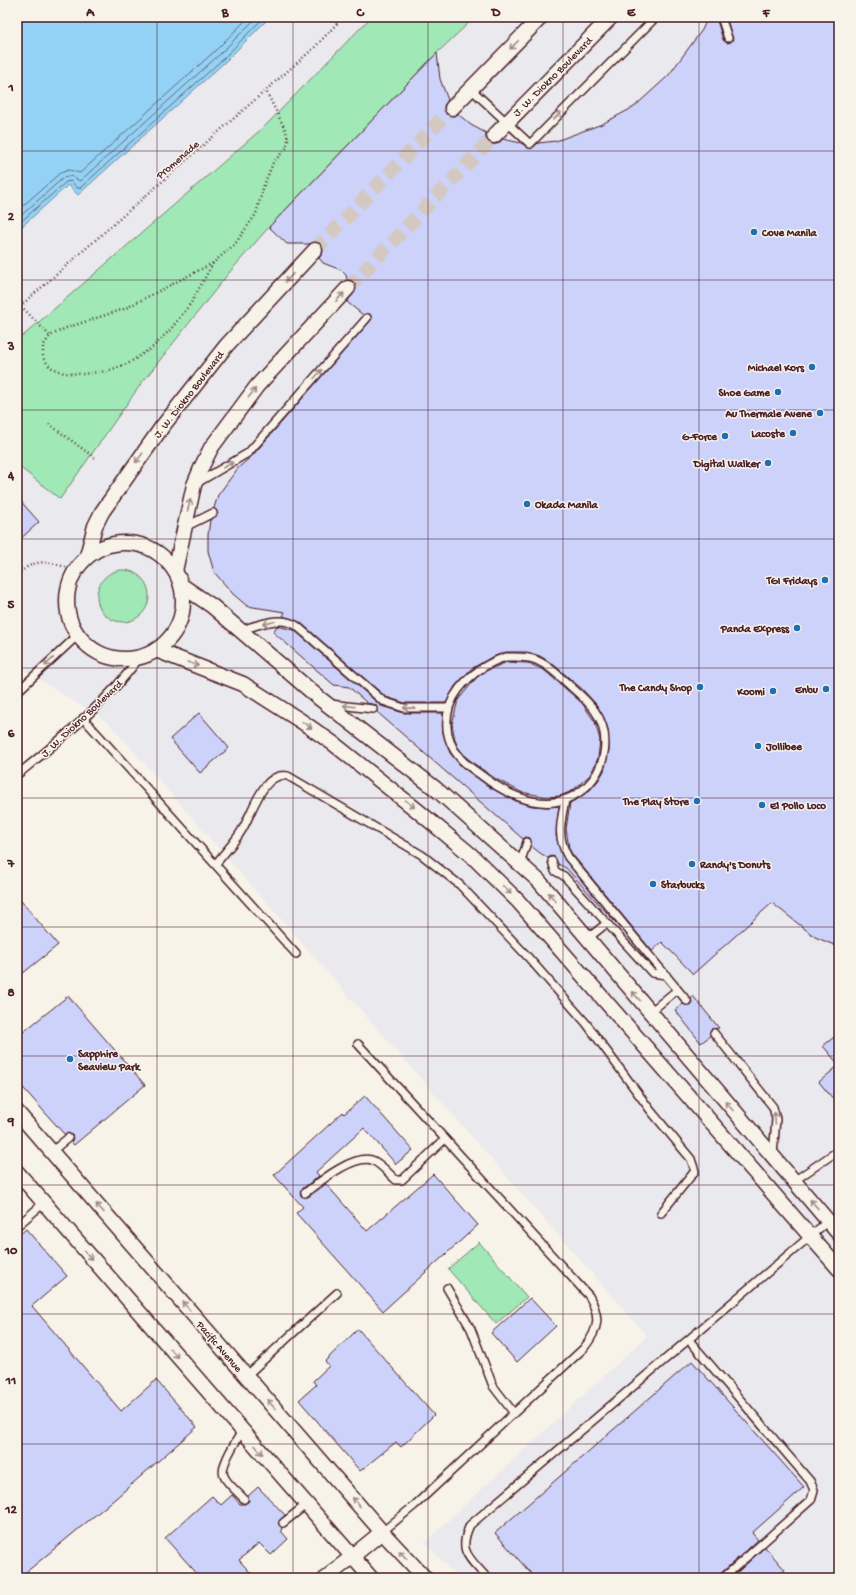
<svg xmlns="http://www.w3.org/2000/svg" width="856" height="1595" font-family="'Gochi Hand',sans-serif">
  <rect width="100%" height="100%" fill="#f7f3e8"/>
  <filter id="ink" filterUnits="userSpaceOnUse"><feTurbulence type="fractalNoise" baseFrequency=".025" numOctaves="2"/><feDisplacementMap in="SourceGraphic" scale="8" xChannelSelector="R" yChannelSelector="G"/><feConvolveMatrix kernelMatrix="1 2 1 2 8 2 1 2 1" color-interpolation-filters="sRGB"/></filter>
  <g filter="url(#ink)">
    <polygon fill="#eae9ed" points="270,17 839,17 839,1578 458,1578 425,1542 647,1336 108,722 17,666 17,231 69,185 78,195 226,61"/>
    <g fill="#a0e8b6" stroke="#758470">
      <polygon points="371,17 475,17 437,53 269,227 228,274 141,384 60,499 17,465 17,341 265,126"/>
      <circle cx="123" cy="596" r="26"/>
      <polygon points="479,1242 527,1297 496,1324 448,1269"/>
    </g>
    <polygon fill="#93d2f4" stroke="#768aa4" points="17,17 270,17 226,61 78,195 68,185 17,231"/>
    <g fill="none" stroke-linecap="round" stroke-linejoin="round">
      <g stroke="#67677b" stroke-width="1">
        <polyline points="17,211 60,173 69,170 80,173 216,50 249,17"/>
        <polyline points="17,219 63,178 71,176 80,181 220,54 257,17"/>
        <polyline points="17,225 66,182 71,181 77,188 80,188 224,58 264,17"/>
      </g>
    </g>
    <g fill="#cdd2fa" stroke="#4a1f2b">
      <polygon points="708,17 716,17 723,40 727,43 731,42 733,39 726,17 839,17 839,947 815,937 772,903 693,974 662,942 652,951 572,854 569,848 566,829 570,803 590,790 598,781 604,771 609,750 608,729 604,718 596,704 582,689 554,665 540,656 527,652 506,652 490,658 471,669 455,686 446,703 405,703 386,697 300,622 283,616 285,612 247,606 233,594 214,572 208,551 208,535 210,520 218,514 214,508 218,495 238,468 252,456 372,319 370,314 363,315 347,302 354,293 356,285 353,282 347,280 346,275 341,270 323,263 319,258 323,252 320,244 316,242 309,244 287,244 269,227 437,53 440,79 448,100 444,106 446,114 454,116 458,114 471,125 486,133 486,139 492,144 497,144 503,139 521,143 531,149 538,143 556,141 602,124 634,107 668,76 702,30"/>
      <polygon points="17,497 39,522 17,542"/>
      <polygon points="277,626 294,630 381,706 404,713 443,713 443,733 450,753 462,767 491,788 518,802 532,806 547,807 559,806 556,836 564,859 625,933 566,868 558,864 555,857 551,856 548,858 540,853 531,846 530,838 526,837 523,839 377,712 376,705 367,703 349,687 334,685 273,632"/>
      <polygon points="507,662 528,663 544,670 582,703 595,722 600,740 598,758 590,775 572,791 560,796 547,797 521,792 496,779 476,765 466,757 458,747 455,740 452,724 458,700 477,677 488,670"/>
      <polygon points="199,713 229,748 200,773 170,739"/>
      <polygon points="17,896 58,945 17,978"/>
      <polygon points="68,996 145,1085 74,1145 71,1142 73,1138 72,1135 68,1133 64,1134 17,1081 17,1037"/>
      <polygon points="693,996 719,1028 711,1029 710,1036 701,1043 675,1010 683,1004 690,1005 692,1002 691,998"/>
      <polygon points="839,1033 839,1065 823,1046"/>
      <polygon points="839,1065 839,1106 819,1082"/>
      <polygon points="365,1096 413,1150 396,1164 364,1128 316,1172 319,1176 302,1189 300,1193 301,1196 308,1197 326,1184 367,1231 433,1174 478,1225 383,1311 296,1213 303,1207 274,1175 343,1112 344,1114"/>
      <polygon points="26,1229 67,1276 32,1306 121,1411 156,1380 197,1427 116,1498 19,1578 17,1578 17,1237"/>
      <polygon points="530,1298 556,1326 517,1362 491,1333"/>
      <polygon points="358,1329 434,1415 401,1447 396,1442 360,1471 299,1400 316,1385 313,1381 329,1366 325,1361"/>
      <polygon points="692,1361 804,1487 752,1533 758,1540 720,1574 718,1578 535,1578 495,1533"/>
      <polygon points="258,1487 285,1515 278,1523 282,1528 281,1531 288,1539 271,1555 259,1543 239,1560 255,1578 201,1578 165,1538 212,1496 221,1505 232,1495 240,1504 245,1504 249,1501 248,1496"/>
      <polygon points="765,1547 785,1570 775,1578 731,1578"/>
    </g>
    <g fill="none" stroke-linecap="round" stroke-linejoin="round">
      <g stroke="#d4c9c2" stroke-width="14" stroke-dasharray="14 7" stroke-linecap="butt">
        <polyline points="315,250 452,108"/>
        <polyline points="348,288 494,136"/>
      </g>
      <defs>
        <g id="lane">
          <polyline points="721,17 728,38"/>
          <polyline points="471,89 530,144 656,17"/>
          <polyline points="197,483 248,453 367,318"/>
          <polyline points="185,527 213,513"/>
          <path d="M241 630C259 625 280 615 297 626L383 701 404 708H448"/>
          <path d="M506 657C515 657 524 656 533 659 546 663 557 674 567 683 577 692 587 700 595 711 611 734 607 766 587 786 554 817 512 799 481 775 474 770 466 765 460 758 442 737 443 710 459 689 472 673 486 663 506 657Z"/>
          <polyline points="17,692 78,635"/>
          <polyline points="330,704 373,709"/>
          <polyline points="83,718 296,954"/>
          <path d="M17 775C60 740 107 703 140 657"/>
          <path d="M565 800C561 822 556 836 568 857L687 1001"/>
          <polyline points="552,861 555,871 564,876 652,973 666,975"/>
          <path d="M216 864C224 853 235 842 242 830 252 814 263 770 288 776L422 855 460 885 527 956 586 1023 651 1111 691 1159 695 1171 661 1213"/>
          <polyline points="520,864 527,842"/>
          <polyline points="587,939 607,923"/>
          <polyline points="649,1013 677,990"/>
          <polyline points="714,1033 773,1107 776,1119 773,1155"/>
          <path d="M358 1044 589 1296C601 1317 599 1329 584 1348L415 1505 382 1532"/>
          <polyline points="51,1152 68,1138"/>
          <polyline points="794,1181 839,1150"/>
          <path d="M305 1193C319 1182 356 1152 374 1161 382 1165 389 1174 396 1180H402L445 1139"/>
          <polyline points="17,1226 44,1203"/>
          <polyline points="447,1288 471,1329 493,1386 513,1412"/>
          <polyline points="689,1340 810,1481 814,1490 811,1500 723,1578"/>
          <polyline points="246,1376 337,1293"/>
          <path d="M242 1431C237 1440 219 1466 224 1476 227 1484 239 1493 244 1499"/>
          <polyline points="283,1523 307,1504"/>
          <path d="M487 1578C470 1558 457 1552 470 1525L828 1221"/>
        </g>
        <g id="street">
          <polyline points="452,108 541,17"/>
          <polyline points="494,136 611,17"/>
          <circle cx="125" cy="601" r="58"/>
          <polyline points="87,556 95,526 102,512 162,427 226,346 315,250"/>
          <polyline points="175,571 194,485 202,466 211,448 257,386 348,288"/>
          <polyline points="181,585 212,606 319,698 436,789 539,881 839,1234"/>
          <polyline points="156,650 243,684 301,721 334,744 418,811 471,855 518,901 839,1269"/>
          <polyline points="17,1112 382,1532 425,1578"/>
          <polyline points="17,1172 371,1578"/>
          <polyline points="326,1578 382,1532"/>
        </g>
      </defs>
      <use href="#lane" stroke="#4a1f2b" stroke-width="10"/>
      <use href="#street" stroke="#4a1f2b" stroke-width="17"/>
      <g stroke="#4a1f2b" stroke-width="2.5" stroke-dasharray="1 3" stroke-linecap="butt">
        <polyline points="213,263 191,303 171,329 153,347 129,363 107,371 83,374 64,373 50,367 43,358 43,346 50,336 66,328 124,309 213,263 235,244 256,214 264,185 273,163 286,148 288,140 286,131 266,91"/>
        <polyline points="21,306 50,336"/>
        <polyline points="17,309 315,47 343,17"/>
        <polyline points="49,424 95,458"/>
        <path d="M17 575C38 555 51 563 75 570"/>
      </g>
      <use href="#lane" stroke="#f7f3e8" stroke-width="7"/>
      <use href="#street" stroke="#f7f3e8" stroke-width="14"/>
    </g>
    <defs><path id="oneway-shaft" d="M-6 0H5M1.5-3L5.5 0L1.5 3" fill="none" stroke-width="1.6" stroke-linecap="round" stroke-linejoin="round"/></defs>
    <g stroke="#a0898a">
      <use href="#oneway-shaft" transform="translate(514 45) rotate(134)"/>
      <use href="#oneway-shaft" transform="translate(557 116) rotate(-45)"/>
      <use href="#oneway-shaft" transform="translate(289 278) rotate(133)"/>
      <use href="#oneway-shaft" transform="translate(340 297) rotate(-47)"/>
      <use href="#oneway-shaft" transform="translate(318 374) rotate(-49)"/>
      <use href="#oneway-shaft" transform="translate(252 393) rotate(-52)"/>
      <use href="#oneway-shaft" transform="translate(139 458) rotate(127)"/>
      <use href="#oneway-shaft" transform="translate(228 465) rotate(-30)"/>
      <use href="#oneway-shaft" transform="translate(189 505) rotate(-76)"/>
      <use href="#oneway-shaft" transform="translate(269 623) rotate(166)"/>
      <use href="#oneway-shaft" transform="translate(49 662) rotate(137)"/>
      <use href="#oneway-shaft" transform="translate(193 664) rotate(20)"/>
      <use href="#oneway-shaft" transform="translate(349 706) rotate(-173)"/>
      <use href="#oneway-shaft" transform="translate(409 708) rotate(-179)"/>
      <use href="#oneway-shaft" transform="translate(307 725) rotate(35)"/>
      <use href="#oneway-shaft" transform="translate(410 804) rotate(39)"/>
      <use href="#oneway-shaft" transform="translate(507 890) rotate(44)"/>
      <use href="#oneway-shaft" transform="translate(552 897) rotate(-130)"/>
      <use href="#oneway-shaft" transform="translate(636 996) rotate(-130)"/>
      <use href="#oneway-shaft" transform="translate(729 1106) rotate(-131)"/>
      <use href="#oneway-shaft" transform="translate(775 1118) rotate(-94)"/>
      <use href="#oneway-shaft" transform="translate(814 1204) rotate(-131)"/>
      <use href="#oneway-shaft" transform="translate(100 1208) rotate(-131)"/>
      <use href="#oneway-shaft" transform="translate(88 1255) rotate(49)"/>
      <use href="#oneway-shaft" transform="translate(186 1306) rotate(-131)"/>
      <use href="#oneway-shaft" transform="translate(174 1353) rotate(49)"/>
      <use href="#oneway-shaft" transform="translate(271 1404) rotate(-131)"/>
      <use href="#oneway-shaft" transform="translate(259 1450) rotate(49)"/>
      <use href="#oneway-shaft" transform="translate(356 1502) rotate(-131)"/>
      <use href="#oneway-shaft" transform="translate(403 1555) rotate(-133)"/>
    </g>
  </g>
  <path fill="none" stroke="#4a1f2b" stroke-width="1" stroke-opacity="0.55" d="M157 17V1578M293 17V1578M428 17V1578M563 17V1578M699 17V1578M17 151H839M17 280H839M17 410H839M17 539H839M17 668H839M17 798H839M17 927H839M17 1056H839M17 1185H839M17 1314H839M17 1444H839"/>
  <g fill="#1f6fb2" stroke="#f7f3e8" stroke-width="1.5">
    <circle cx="754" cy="232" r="4"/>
    <circle cx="812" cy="367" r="4"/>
    <circle cx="778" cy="392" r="4"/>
    <circle cx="820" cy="413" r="4"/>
    <circle cx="793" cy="433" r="4"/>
    <circle cx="725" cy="436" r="4"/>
    <circle cx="768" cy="463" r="4"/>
    <circle cx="527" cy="504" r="4"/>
    <circle cx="825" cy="580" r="4"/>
    <circle cx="797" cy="628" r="4"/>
    <circle cx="700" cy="687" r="4"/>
    <circle cx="826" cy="689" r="4"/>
    <circle cx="773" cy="691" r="4"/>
    <circle cx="758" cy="746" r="4"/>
    <circle cx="697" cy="801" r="4"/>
    <circle cx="762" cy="805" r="4"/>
    <circle cx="692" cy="864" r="4"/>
    <circle cx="653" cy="884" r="4"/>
    <circle cx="70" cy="1059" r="4"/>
  </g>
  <g text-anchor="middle" stroke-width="3" stroke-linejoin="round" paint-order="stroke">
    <g font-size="11" fill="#4a1f2b" stroke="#f7f3e8">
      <text transform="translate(552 76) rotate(-45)" y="4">J. W. Diokno Boulevard</text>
      <text transform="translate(177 159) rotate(-41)" y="4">Promenade</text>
      <text transform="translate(188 394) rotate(-52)" y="4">J. W. Diokno Boulevard</text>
      <text transform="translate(81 718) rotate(-43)" y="4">J. W. Diokno Boulevard</text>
      <text transform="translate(220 1346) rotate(49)" y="4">Pacific Avenue</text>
    </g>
    <g font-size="11" font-weight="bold" fill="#4a1f2b" stroke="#f7f3e8" text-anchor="end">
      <text x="762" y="236" text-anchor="start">Cove Manila</text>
      <text x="804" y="371">Michael Kors</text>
      <text x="770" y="396">Shoe Game</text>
      <text x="812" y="417">Au Thermale Avene</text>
      <text x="785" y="437">Lacoste</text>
      <text x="717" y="440">G-Force</text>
      <text x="760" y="467">Digital Walker</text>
      <text x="535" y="508" text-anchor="start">Okada Manila</text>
      <text x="817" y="584">TGI Fridays</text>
      <text x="789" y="632">Panda Express</text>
      <text x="692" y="691">The Candy Shop</text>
      <text x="818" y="693">Enbu</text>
      <text x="765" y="695">Koomi</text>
      <text x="766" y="750" text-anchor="start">Jollibee</text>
      <text x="689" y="805">The Play Store</text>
      <text x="770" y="809" text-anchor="start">El Pollo Loco</text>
      <text x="700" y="868" text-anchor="start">Randy's Donuts</text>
      <text x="661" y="888" text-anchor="start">Starbucks</text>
      <text x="78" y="1057" text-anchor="start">Sapphire<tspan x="78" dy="13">Seaview Park</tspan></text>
    </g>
  </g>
  <rect width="856" height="1595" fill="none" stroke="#f7f3e8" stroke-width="44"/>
  <rect x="22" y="22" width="812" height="1551" fill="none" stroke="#4a1f2b" stroke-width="1.5"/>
  <g font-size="13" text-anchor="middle" font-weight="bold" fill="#4a1f2b">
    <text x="90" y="16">A</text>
    <text x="225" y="16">B</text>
    <text x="360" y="16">C</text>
    <text x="496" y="16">D</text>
    <text x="631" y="16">E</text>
    <text x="766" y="16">F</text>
    <text x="11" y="91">1</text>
    <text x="11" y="220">2</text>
    <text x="11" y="350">3</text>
    <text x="11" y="479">4</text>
    <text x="11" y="608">5</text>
    <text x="11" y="737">6</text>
    <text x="11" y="867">7</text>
    <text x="11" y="996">8</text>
    <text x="11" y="1125">9</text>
    <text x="11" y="1254">10</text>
    <text x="11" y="1384">11</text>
    <text x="11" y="1513">12</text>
  </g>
</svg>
